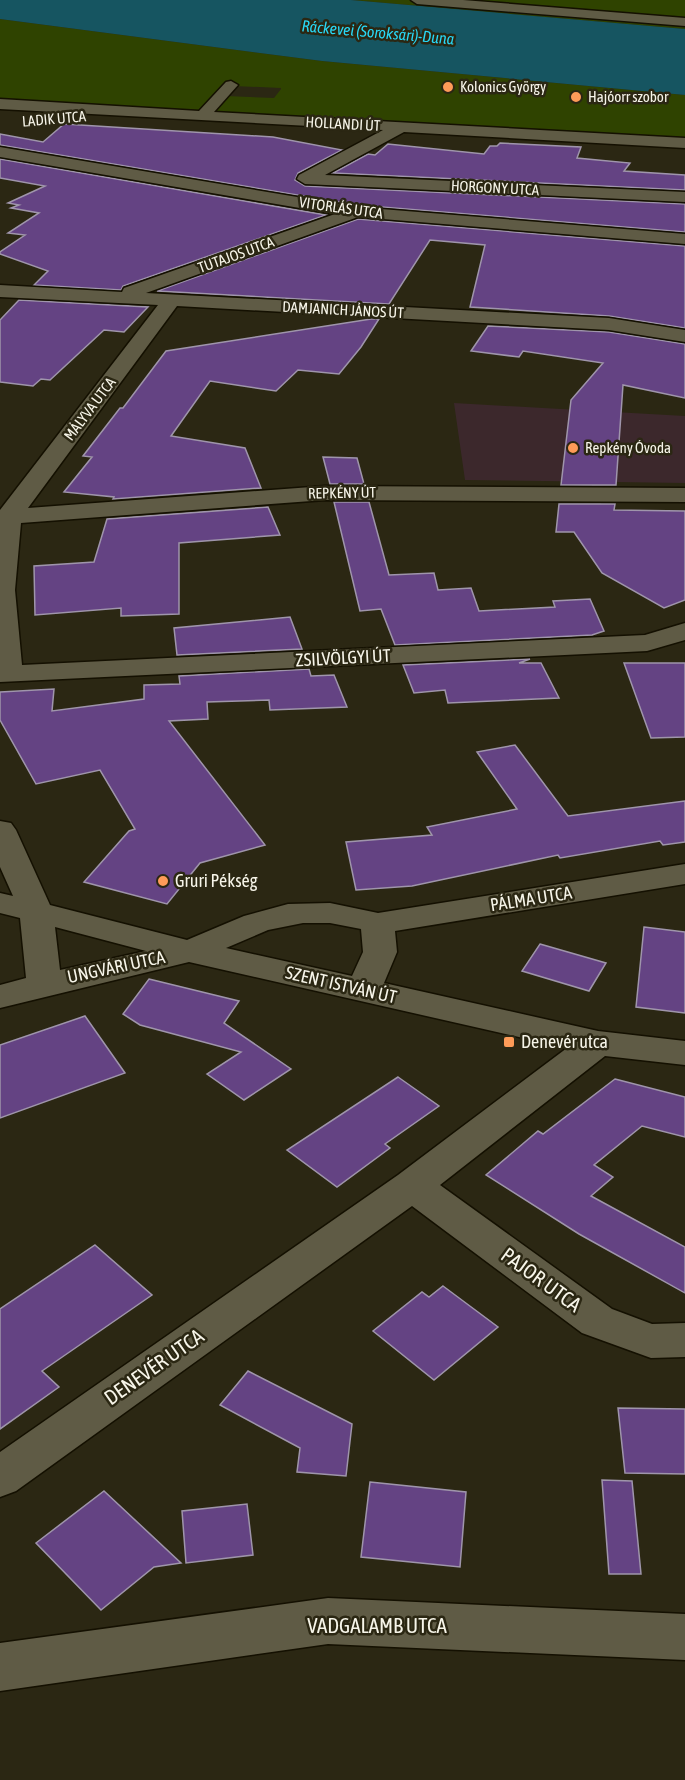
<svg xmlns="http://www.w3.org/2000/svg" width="685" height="1780" font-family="'Asap Condensed',sans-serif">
  <rect width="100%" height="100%" fill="#2b2713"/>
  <polygon fill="#3c282c" points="454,403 685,416 685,483 465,480"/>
  <g fill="#2f4300" fill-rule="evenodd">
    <polygon points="351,0 685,0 685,29"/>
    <path d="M0 19 322 61 685 95V139L0 99ZM234 86 281 88V89L274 98 226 96Z"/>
  </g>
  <polygon fill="#165561" points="0,0 351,0 685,29 685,95 322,61 0,19"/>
  <g fill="#644383" stroke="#9f95ab" stroke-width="1.5">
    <polygon points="64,124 273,137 342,150 298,173 295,180 305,186 685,204 685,232 357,205 0,145 0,134 43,142"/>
    <polygon points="500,143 581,147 577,158 630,163 624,171 685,175 685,190 333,173 368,154 375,155 388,144 484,154 490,146 497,146"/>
    <polygon points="0,159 326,215 123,286 121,290 34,285 48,271 0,254 0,252 25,235 8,233 39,213 11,208 19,205 8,203 45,186 0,178"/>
    <polygon points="358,219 685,246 685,328 609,316 470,307 485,245 430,240 389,304 157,291"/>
    <polygon points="19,300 148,307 124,332 104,330 50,380 41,379 33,386 0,382 0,320"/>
    <polygon points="371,319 379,319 361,347 339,374 298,370 276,391 210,381 171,436 245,448 261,488 113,499 114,497 64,492 92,457 83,456 120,408 123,408 166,351"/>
    <polygon points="488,326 609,332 685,344 685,398 623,385 616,485 561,485 571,400 603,363 523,351 519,357 471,351"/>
    <polygon points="323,457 357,458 364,484 330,484"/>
    <polygon points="334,502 369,502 389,575 434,573 438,590 471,588 479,611 555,607 553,601 590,599 604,631 592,635 395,645 381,609 360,611"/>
    <polygon points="559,504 615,504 614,510 685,511 685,600 664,608 602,573 574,532 556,532"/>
    <polygon points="268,507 280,535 179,543 179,614 121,616 121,608 35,615 34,566 94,562 107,519"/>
    <polygon points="290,617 302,649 177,655 174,628"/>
    <polygon points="530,659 519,663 541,663 559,698 448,703 445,690 414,693 403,665"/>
    <polygon points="624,663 685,663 685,737 651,738"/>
    <polygon points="309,669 311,676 334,675 347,707 270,710 269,700 207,702 208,719 169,721 265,845 200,863 167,904 84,882 129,831 135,829 100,770 36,784 0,720 0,692 54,689 52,711 144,699 144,685 180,684 179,676"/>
    <polygon points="515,745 568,816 685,801 685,842 663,845 660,841 560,858 558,855 412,886 356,890 346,842 432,835 427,827 517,809 477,752"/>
    <polygon points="644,927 685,932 685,1013 636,1007"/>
    <polygon points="540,944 606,963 589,991 522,971"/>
    <polygon points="149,979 239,1001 224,1023 291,1069 244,1100 207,1074 241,1052 140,1025 123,1014"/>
    <polygon points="85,1016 125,1073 0,1118 0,1045"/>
    <polygon points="398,1077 439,1106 385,1144 390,1148 337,1187 287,1150"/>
    <polygon points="615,1079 685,1097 685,1137 642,1126 594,1165 613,1177 591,1196 685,1247 685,1293 579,1234 486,1175 538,1131 543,1134"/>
    <polygon points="95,1245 152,1295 42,1371 59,1387 0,1429 0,1309"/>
    <polygon points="443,1286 498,1327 434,1380 373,1331 422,1292 429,1297"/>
    <polygon points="248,1371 352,1424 346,1476 297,1472 300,1448 220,1405"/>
    <polygon points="618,1408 685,1409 685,1474 625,1473"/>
    <polygon points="602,1480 632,1481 641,1574 609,1574"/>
    <polygon points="370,1482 466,1492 460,1567 361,1557"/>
    <polygon points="104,1491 181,1563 154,1567 101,1610 36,1543"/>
    <polygon points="247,1504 253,1555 186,1563 182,1511"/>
  </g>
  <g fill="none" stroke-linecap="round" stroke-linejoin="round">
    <defs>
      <g id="minor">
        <polygon points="411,0 463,0 685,18 685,26 417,4"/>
        <polygon points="231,81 238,85 214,112 685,138 685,148 404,132 325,175 685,192 685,202 305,184 297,179 299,175 383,130 0,109 0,99 199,111 226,82"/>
        <polygon points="0,147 357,207 685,234 685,244 358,217 146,293 609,318 685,330 685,342 609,330 177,306 28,508 325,486 685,488 685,502 325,500 21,523 15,590 22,665 645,635 685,623 685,640 647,651 0,682 0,510 158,305 0,297 0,285 122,292 124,288 335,214 0,157"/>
        <path d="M0 821 11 823 16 830 50 905 187 940 244 916 288 904 330 903 378 913 685 864V884L395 931 397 952 384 983 598 1031 685 1041V1065L605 1056 440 1185 612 1309 652 1324 685 1323V1357L651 1358 582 1333 412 1206 16 1491 0 1497V1452L398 1175 567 1048 189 962 0 1008V985L26 978 20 918 0 913V893L13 896 0 867ZM303 923H330L361 929 363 952 352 976 226 948 268 930ZM55 927 146 951 60 970Z"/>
        <polygon points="328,1598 685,1614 685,1660 328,1644 0,1691 0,1643"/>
      </g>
    </defs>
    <use href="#minor" stroke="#141001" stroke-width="3"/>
    <use href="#minor" fill="#5f5b45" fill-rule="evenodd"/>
  </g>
  <g fill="#fe9b58" stroke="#2b2713" stroke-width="2">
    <circle cx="448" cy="87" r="6"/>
    <circle cx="576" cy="97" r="6"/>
    <circle cx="573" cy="448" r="6"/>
    <circle cx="163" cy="881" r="6"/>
    <rect x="503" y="1036" width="12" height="12" rx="3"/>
  </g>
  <g text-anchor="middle" stroke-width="5" stroke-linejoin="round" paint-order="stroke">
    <g font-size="15" fill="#f7f5e9" stroke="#2b2713" text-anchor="start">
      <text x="460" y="92">Kolonics György</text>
      <text x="588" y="102">Hajóorr szobor</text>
      <text x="585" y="453">Repkény Óvoda</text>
    </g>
    <g font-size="15" fill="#f7f5e9" stroke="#2b2713">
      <text transform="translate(54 119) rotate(-5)" y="5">LADIK UTCA</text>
      <text transform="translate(343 124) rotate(3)" y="5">HOLLANDI ÚT</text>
      <text transform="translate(495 188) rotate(3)" y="5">HORGONY UTCA</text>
      <text transform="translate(341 208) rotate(8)" y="5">VITORLÁS UTCA</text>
      <text transform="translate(236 255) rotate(-20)" y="5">TUTAJOS UTCA</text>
      <text transform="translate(343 310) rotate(3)" y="5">DAMJANICH JÁNOS ÚT</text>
      <text transform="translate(90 409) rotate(-53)" y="5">MÁLYVA UTCA</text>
      <text transform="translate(342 493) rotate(-1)" y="5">REPKÉNY ÚT</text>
    </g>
    <g font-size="16" font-style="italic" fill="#28d9f7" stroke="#2b2713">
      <text transform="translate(378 32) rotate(5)" y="6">Ráckevei (Soroksári)-Duna</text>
    </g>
    <g font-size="18" fill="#f7f5e9" stroke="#2b2713">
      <text transform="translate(343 658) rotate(-3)" y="6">ZSILVÖLGYI ÚT</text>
      <text transform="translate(531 899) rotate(-9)" y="6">PÁLMA UTCA</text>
      <text transform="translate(116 967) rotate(-12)" y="6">UNGVÁRI UTCA</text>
      <text transform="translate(341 985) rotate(13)" y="6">SZENT ISTVÁN ÚT</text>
    </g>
    <g font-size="18" fill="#f7f5e9" stroke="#2b2713" text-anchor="start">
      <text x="175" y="887">Gruri Pékség</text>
      <text x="521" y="1048">Denevér utca</text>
    </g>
    <g font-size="21" fill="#f7f5e9" stroke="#2b2713">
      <text transform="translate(541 1280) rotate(36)" y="7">PAJOR UTCA</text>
      <text transform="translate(154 1367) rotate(-35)" y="7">DENEVÉR UTCA</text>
      <text x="377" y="1633">VADGALAMB UTCA</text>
    </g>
  </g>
</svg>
